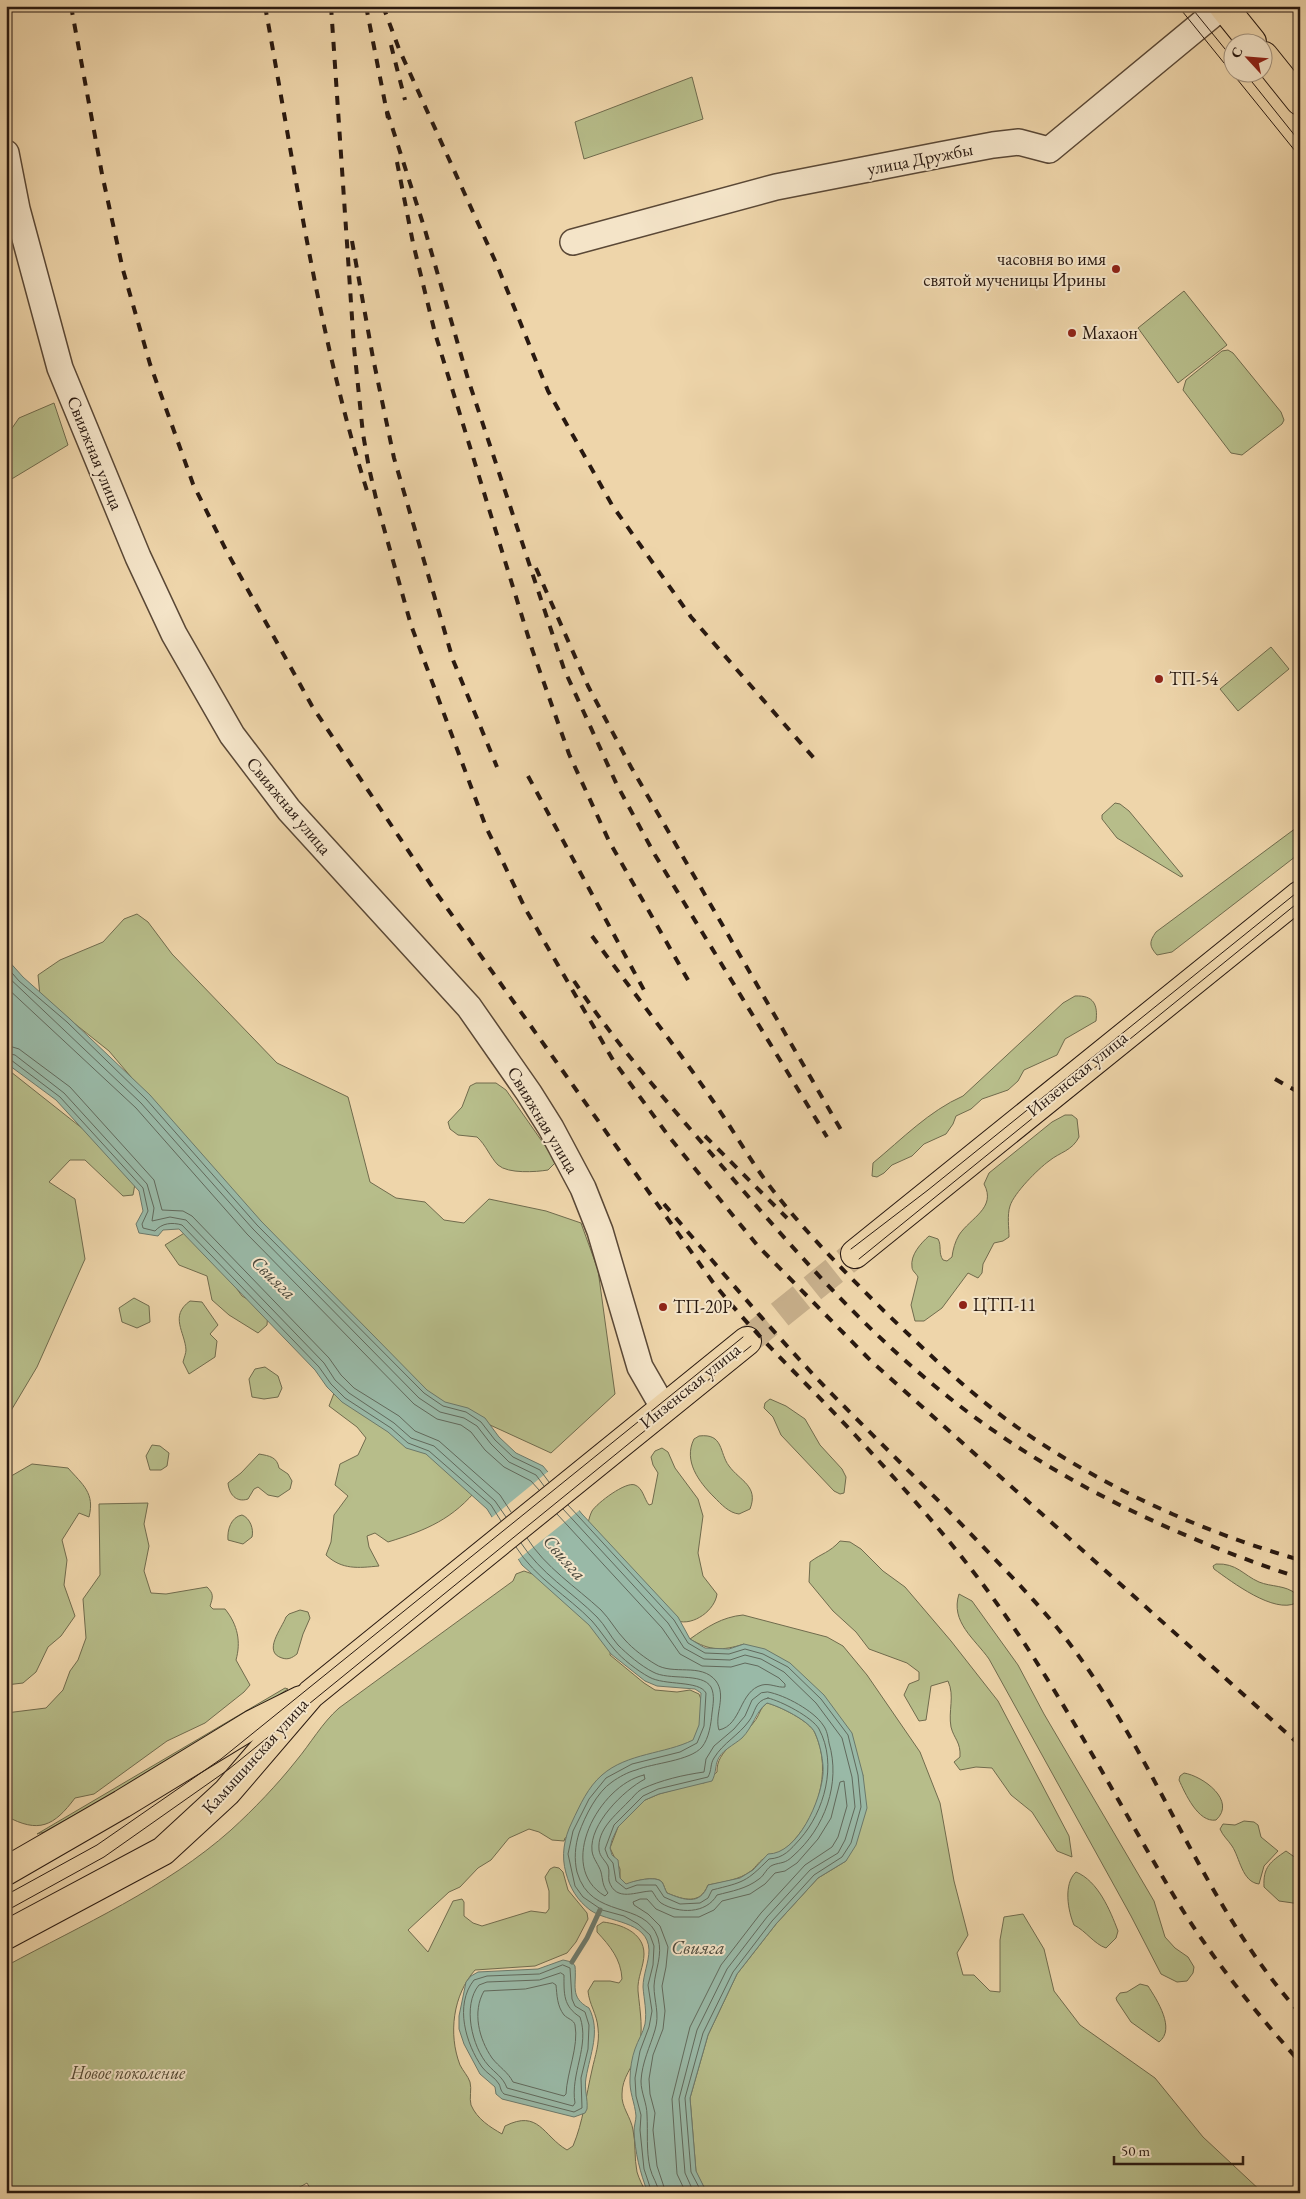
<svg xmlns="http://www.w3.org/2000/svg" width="1306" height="2199" font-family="'EB Garamond',serif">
  <rect width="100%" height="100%" fill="#eed5aa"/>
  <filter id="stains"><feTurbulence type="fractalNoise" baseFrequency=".004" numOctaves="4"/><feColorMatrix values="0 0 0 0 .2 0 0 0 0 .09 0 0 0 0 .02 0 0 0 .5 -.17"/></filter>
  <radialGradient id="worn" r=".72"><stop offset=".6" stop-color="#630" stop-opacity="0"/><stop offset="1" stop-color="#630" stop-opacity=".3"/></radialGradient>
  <g fill="#b7bd8a" stroke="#706b4d">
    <polygon points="692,77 703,119 584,159 575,122"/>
    <polygon points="1184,291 1227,345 1178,383 1138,328"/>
    <polygon points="1228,350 1233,353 1281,412 1284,420 1282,424 1242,455 1231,453 1183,390 1186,380 1222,351"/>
    <polygon points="54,403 68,445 10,480 6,489 6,437 19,418"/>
    <polygon points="1271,647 1289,669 1238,711 1220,689"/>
    <polygon points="1115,803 1120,804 1129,811 1183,876 1181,877 1117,838 1102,819 1102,815"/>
    <path d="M1300 825V853L1172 952 1157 955C1149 946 1149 942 1156 932Z"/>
    <polygon points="137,914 148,922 172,954 277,1063 348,1097 370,1182 396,1198 425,1202 444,1220 464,1223 489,1199 546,1211 581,1223 598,1270 615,1394 551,1453 429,1397 227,1190 109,1051 40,996 38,975 60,960 103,942 124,919"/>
    <path d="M1075 996C1094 995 1098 1005 1096 1021L1065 1039 1057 1055 1024 1070 1018 1081 1008 1090 982 1099 971 1109 956 1116 953 1124 946 1134 924 1144 912 1156 892 1165 884 1173 877 1177 872 1176 873 1163C902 1139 929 1111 963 1096L1063 1003Z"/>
    <polygon points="6,1068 102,1144 136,1178 133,1195 123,1196 85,1160 70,1160 49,1182 75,1199 85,1259 37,1367 6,1419"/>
    <path d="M487 1083H496L506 1090 553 1157 555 1163 548 1170C536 1172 508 1174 498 1165 490 1157 486 1145 477 1137L458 1135 450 1129 448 1122 462 1107 470 1086 476 1083Z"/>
    <path d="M1065 1115H1072L1077 1119 1079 1137C1072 1151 1060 1152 1049 1161 1038 1169 1014 1193 1010 1206 1007 1215 1009 1228 1009 1237L1003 1241 994 1243 983 1264 982 1273 978 1278 968 1273 942 1308 924 1321H915L911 1305 918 1277C916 1273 912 1271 912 1267 910 1255 921 1243 929 1236L938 1239C942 1246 938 1253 943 1260L947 1261 952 1257C953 1249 955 1242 959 1235 970 1218 997 1208 984 1184L989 1173 1052 1122Z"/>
    <polygon points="186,1232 227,1275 242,1296 268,1311 267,1325 258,1333 229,1315 212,1300 207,1276 179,1265 165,1245"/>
    <polygon points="134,1298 149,1306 150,1322 137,1328 122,1322 119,1308"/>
    <path d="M190 1301 202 1302 218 1325 210 1334 217 1341 215 1357 189 1374 183 1362C184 1358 186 1353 186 1350 185 1332 169 1316 190 1301Z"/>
    <polygon points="265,1367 278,1376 282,1388 278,1397 264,1399 252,1397 249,1379 255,1369"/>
    <path d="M336 1388 479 1487C453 1519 427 1530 388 1542L375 1533 367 1536 369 1547 379 1566C358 1568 342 1570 326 1555L331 1542 334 1515 348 1496 335 1485 340 1464 358 1455 366 1438 357 1427 329 1406Z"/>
    <polygon points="770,1399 786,1406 805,1419 820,1445 842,1469 846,1477 844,1493 840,1494 834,1491 781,1435 773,1417 764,1408 765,1403"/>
    <path d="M699 1436C724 1433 719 1453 729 1466 740 1481 759 1486 750 1509L739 1514C729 1513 721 1504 714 1497 699 1482 683 1461 694 1439Z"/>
    <polygon points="152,1445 160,1446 169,1453 167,1466 161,1470 150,1470 146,1456"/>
    <path d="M662 1448 668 1452 675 1468 698 1499 703 1516 698 1553 703 1576 717 1594C715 1610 694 1626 677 1621L588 1523C589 1519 590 1515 592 1511 597 1503 626 1481 635 1485 643 1488 644 1499 649 1505L652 1504 658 1473 653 1465 651 1457 655 1451Z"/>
    <path d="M259 1454C270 1456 277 1457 279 1468L288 1474 292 1481 290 1489 278 1497 268 1495 258 1487 254 1489 248 1499C236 1503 229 1494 228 1483L241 1473Z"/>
    <path d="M32 1464 68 1468C83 1485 95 1493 89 1517L79 1513 62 1540 67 1560 64 1585 75 1616 61 1636 48 1647 36 1672 23 1683 6 1685V1479Z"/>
    <path d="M148 1503 144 1524 149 1546 144 1571 151 1593 166 1594 207 1587C214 1594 213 1597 210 1606L213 1609H225C238 1625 241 1642 236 1660L250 1685 244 1692 205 1723 167 1741 94 1794 75 1798C54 1826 39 1834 6 1816V1713L46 1708 63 1690 70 1671 78 1660 86 1638 83 1599 100 1575 99 1504Z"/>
    <path d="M242 1515C250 1518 254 1529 252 1537L243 1544 228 1540C227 1530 231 1517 242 1515Z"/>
    <path d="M840 1541 850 1542 861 1549 883 1571 905 1587 951 1641 998 1701 1069 1836 1072 1857 1057 1851 1032 1812 1011 1795 992 1768 976 1767 960 1770 954 1762 960 1757C961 1742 954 1739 951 1727 948 1711 955 1696 948 1681L931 1686 926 1720 919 1721 904 1695 909 1684 919 1680V1672L907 1663 869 1649 856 1632 833 1611 809 1582 810 1562C822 1553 829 1553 840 1541Z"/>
    <path d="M1216 1564C1237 1563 1243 1575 1259 1582 1271 1587 1286 1585 1296 1594V1603C1274 1614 1232 1582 1214 1569L1213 1566Z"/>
    <path d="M524 1571 538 1576 611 1643 610 1655 644 1683 655 1690 677 1692 690 1690 699 1694 702 1702 700 1738 575 1835 565 1838 564 1841 552 1840 539 1832 529 1829 509 1838 491 1860 478 1868 460 1887 449 1892 408 1930 428 1952 453 1901 462 1899 464 1902V1916L473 1923 482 1926 531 1911 546 1913 549 1909V1891L545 1877 550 1869 554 1867 559 1868 563 1872 568 1890 587 1913 588 1919 576 1942 567 1953 535 1966 475 1970C453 1995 448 2034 460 2065 463 2071 468 2076 470 2082 472 2089 469 2098 471 2105 477 2119 490 2127 502 2134L505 2126C539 2109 543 2136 567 2150L573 2146C583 2122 586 2096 592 2070 595 2056 600 2043 598 2028 597 2014 589 2004 588 1991L594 1981H610L619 1983 622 1979C621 1959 610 1946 597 1932V1926L603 1922C620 1924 644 1932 644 1954 644 1966 637 1978 638 1991 640 2012 644 2031 638 2052 633 2067 622 2077 622 2094 621 2107 631 2117 633 2130 636 2143 634 2158 637 2172 639 2179 643 2186 646 2193H313L307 2183 289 2193H6V1966C82 1925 166 1888 231 1830 254 1809 277 1785 296 1761 311 1743 322 1723 339 1708L513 1581 516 1574Z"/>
    <path d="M959 1594 972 1601 1018 1665 1044 1714 1154 1901 1165 1937 1175 1948 1188 1957 1194 1967 1193 1973 1187 1981 1177 1982 1161 1974 1131 1916 989 1659C975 1639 950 1622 959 1594Z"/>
    <path d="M300 1610 308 1612 310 1618 303 1634 297 1654C292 1658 288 1660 282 1658 262 1652 282 1628 286 1617L289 1614Z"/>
    <path d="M743 1615 827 1637 843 1646 867 1675 920 1752 940 1803 954 1881 968 1935 957 1953 963 1975H974L990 1991 1000 1992V1940L1004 1917 1023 1914 1044 1949 1054 1991 1080 2025 1155 2078 1203 2137 1263 2193H707L696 2172 690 2098 708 2035 737 1974 776 1924 818 1878 846 1861 863 1775 744 1644C722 1651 710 1651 690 1639 707 1627 722 1617 743 1615Z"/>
    <polygon points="285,1688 288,1689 159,1772 105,1798 44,1832 37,1834"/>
    <path d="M767 1703C779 1706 810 1721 815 1733 833 1772 817 1821 786 1848 779 1854 772 1854 765 1858 760 1860 756 1867 751 1871 739 1880 723 1882 708 1885 700 1905 684 1900 667 1893 665 1890 664 1885 662 1882 656 1875 633 1881 626 1885L620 1878V1869L610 1848 618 1827 645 1800 659 1794 698 1783H704L717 1772C716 1750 742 1739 754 1722 760 1715 759 1709 767 1703Z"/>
    <path d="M1184 1773C1203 1776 1237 1801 1216 1820 1198 1823 1185 1793 1179 1780L1180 1776Z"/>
    <path d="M1244 1821 1254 1822 1258 1825 1261 1837 1278 1851 1264 1866 1259 1884C1242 1882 1240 1858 1232 1846 1228 1840 1223 1836 1220 1829L1223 1824 1235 1825Z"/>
    <path d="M1286 1851 1300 1861V1904L1279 1901 1264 1887C1263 1867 1270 1862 1286 1851Z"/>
    <path d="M1076 1872C1098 1881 1110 1910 1118 1931L1116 1938 1106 1948C1094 1944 1086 1931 1074 1925 1068 1911 1063 1884 1076 1872Z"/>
    <path d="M1140 1984 1148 1986C1157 2000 1176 2029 1159 2042L1131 2022 1117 2001 1116 1998 1120 1993 1127 1992Z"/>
  </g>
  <g fill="#99b9a7" stroke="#6c796b" fill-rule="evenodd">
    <path d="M6 958 23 977 70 1019 150 1095 261 1221 427 1390 445 1402 468 1408 485 1418 499 1437 516 1453 543 1466 582 1514 678 1617 690 1639 705 1648 729 1649 744 1644 765 1649 790 1663 824 1695 852 1733 863 1775 867 1808 856 1845 846 1861 818 1878 776 1924 737 1974 708 2035 690 2098 696 2171 707 2193H648C640 2173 635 2152 634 2131 634 2126 636 2120 636 2116 635 2103 629 2092 630 2078 630 2069 632 2057 635 2049 638 2040 643 2033 645 2024 647 2011 644 2000 643 1987 643 1975 649 1962 649 1950 648 1920 608 1923 590 1910 577 1900 570 1888 566 1873 561 1856 564 1838 572 1822 580 1805 588 1787 602 1775 627 1753 665 1754 693 1740L699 1725 701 1693 695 1689 657 1686 645 1681 611 1654 589 1625 522 1565 487 1509 426 1454 406 1448 388 1432 342 1402 327 1387 315 1370 179 1229 163 1230 158 1236 139 1233 136 1224 143 1211 139 1191 56 1100 6 1063ZM767 1703C779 1706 810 1721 815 1733 820 1744 824 1762 823 1774 821 1800 798 1854 768 1854L753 1870 740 1878 708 1885C700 1906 684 1900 667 1893 665 1890 664 1885 662 1882 656 1875 633 1881 626 1884L620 1878 618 1860 612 1855 610 1848 612 1840 618 1827 645 1800 659 1794 712 1781C716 1773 715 1769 717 1762 720 1751 734 1745 742 1738 753 1727 756 1711 767 1703Z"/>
    <path d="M563 1960 572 1962 575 1966C577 1985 569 1997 589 2008 601 2031 590 2054 586 2078 584 2089 588 2099 587 2109L585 2113 574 2117 502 2099 496 2094 495 2087 480 2074 464 2044 459 2029V2016L466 1982 471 1976 478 1972 538 1969Z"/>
  </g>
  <polygon fill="#eed5aa" points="550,1470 581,1509 516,1561 490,1519"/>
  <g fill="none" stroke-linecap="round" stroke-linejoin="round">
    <g stroke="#61695c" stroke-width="1">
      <polyline points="6,966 19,981 67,1022 146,1099 257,1225 424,1393 443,1406 466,1412 481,1422 495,1440 513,1457 540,1470 549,1482"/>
      <polyline points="6,975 141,1103 253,1229 419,1398 440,1412 464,1418 477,1426 491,1444 509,1462 536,1475 544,1486"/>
      <polyline points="6,987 136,1108 247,1234 414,1404 437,1419 461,1425 471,1432 485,1450 504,1467 531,1481 539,1490"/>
      <polyline points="6,1045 19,1049 70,1087 154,1180 162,1210 183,1211 192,1216 329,1358 341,1375 354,1388 399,1416 415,1431 439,1441 500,1495 511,1512"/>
      <polyline points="6,1053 15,1055 64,1093 147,1184 154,1208 152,1221 170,1217 186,1220 324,1363 335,1380 349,1393 394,1423 411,1438 434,1446 495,1501 506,1517"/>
      <path d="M6 1059 11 1060 60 1097 143 1188 148 1211 142 1224 143 1228 155 1231C162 1223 172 1222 182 1225L319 1367 331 1384 345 1398 391 1428 408 1443 429 1451 491 1505 501 1521"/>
      <polyline points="568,1505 674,1620 688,1643 705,1653 729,1654 745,1649 763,1654 788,1667 821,1699 848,1735 858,1775 861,1807 851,1843 842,1857 814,1875 772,1921 733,1972 703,2033 685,2098 691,2172 702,2193"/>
      <polyline points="563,1509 668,1623 684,1648 704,1659 730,1660 745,1655 761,1659 784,1672 816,1703 842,1738 852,1777 855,1807 845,1840 838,1853 810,1870 767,1917 727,1969 697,2030 679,2099 685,2173 694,2193"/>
      <path d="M527 1538C545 1567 576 1587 601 1610 610 1619 616 1631 625 1640 633 1649 645 1658 655 1664 673 1676 701 1662 716 1681 727 1696 714 1715 719 1730 742 1725 739 1691 762 1685 770 1683 778 1688 785 1687V1684L779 1678 758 1666 745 1663 731 1667 702 1666 680 1654 662 1628 557 1514"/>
      <path d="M521 1543C540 1573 572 1592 597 1617 605 1625 610 1636 618 1645 627 1654 641 1666 653 1672 669 1681 702 1672 711 1687 715 1695 713 1705 712 1713 711 1724 709 1738 702 1747 690 1761 653 1763 636 1770 628 1772 619 1777 612 1782 597 1792 585 1816 579 1833 575 1846 574 1859 577 1872 591 1921 645 1899 658 1938 663 1956 655 1969 654 1986 654 2001 660 2014 655 2030 650 2047 642 2062 641 2081 641 2093 647 2103 647 2115 648 2133 646 2150 650 2168 652 2177 658 2184 659 2193"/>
      <path d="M516 1547C535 1578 568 1596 592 1621 600 1630 606 1640 614 1649 622 1659 638 1671 649 1677 665 1686 699 1680 706 1693L704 1726 697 1743 680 1752 632 1764 606 1778 589 1799 573 1831 568 1854 575 1886 583 1897 602 1910 624 1916 638 1924 650 1935 654 1946 653 1965 648 1985 652 2011 649 2027 640 2051 635 2078 636 2096 641 2115 640 2130 644 2169 652 2193"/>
      <path d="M768 1692C785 1695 814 1711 823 1725 827 1730 828 1737 829 1743 841 1783 825 1828 793 1856 785 1864 781 1862 773 1865 767 1867 764 1876 759 1879 746 1889 732 1891 717 1895 706 1914 679 1914 661 1903 657 1900 655 1895 652 1891 637 1891 616 1903 609 1881 608 1877 610 1871 608 1866 605 1860 600 1857 599 1850 597 1829 616 1815 628 1802 633 1798 636 1792 642 1789 661 1780 683 1775 704 1772L706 1759 714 1746 734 1729 745 1716 752 1700 761 1693Z"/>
      <path d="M768 1698C781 1701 812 1717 819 1729 838 1764 824 1812 800 1839 790 1850 784 1858 769 1859 746 1882 744 1882 712 1890L708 1898 700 1903 680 1904 664 1897 656 1885H637L626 1889 616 1881 613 1863 608 1857 605 1849 614 1825 643 1796 658 1789 708 1777C712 1770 710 1764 714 1758 723 1743 739 1735 749 1721 756 1712 754 1701 768 1698Z"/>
      <path d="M644 1775 645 1779C624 1790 589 1824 592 1851 593 1859 599 1865 601 1872 603 1880 602 1885 608 1893L605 1896C555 1867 599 1785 644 1775Z"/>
      <path d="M563 1965 570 1968 572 1999 575 2006 585 2012 589 2025 588 2049 581 2078 582 2108 574 2112 504 2094C500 2090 501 2088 499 2084 495 2077 487 2074 482 2067 466 2044 454 2005 474 1980L487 1976 539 1974Z"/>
      <path d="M561 1973 564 1975C564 1994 563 2006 580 2017 590 2046 570 2074 575 2103L573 2106 507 2088C503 2077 495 2073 488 2065 472 2047 462 2005 479 1985L487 1982 539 1980Z"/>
      <path d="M553 1983 556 1985C557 1995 557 2006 564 2015 568 2019 574 2020 575 2025 579 2046 567 2072 566 2094L564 2096 513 2082C508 2072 499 2067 492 2058 479 2039 472 2012 484 1991L525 1989Z"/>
      <polyline points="666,2193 657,2166 653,2130 655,2113 650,2094 649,2079 653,2055 663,2029 665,2011 662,1986 666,1967 668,1947 660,1926 648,1914 634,1905 633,1902 640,1899 647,1899 656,1909 674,1917 699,1917 714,1910 722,1901 750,1894 765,1884 775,1873 785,1871 797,1863 818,1839 831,1818 840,1782 844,1781 847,1806 838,1837 832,1847 805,1865 761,1913 721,1965 690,2027 672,2099 677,2174 686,2193"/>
    </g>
    <polyline stroke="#6c796b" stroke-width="5" points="572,1962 587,1938 600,1910"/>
    <polyline stroke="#c7af8b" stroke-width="28" stroke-dasharray="28 14" stroke-linecap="butt" points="747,1341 855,1254"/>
    <defs>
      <g id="minor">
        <polyline points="6,153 17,209 60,368 138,557 174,634 232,735 289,810 469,1007 529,1093 551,1128 583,1188 600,1231 640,1367 663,1407"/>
        <polyline points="573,242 776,187 940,155 993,145 1019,142 1049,150 1223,6"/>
      </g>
      <g id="major">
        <polyline points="1223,6 1252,42"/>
        <polyline points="1264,56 1300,101"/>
        <polyline points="855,1254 1300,895"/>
        <polyline points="6,1871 122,1804 253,1724 301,1700"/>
        <polyline points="6,1935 163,1851 227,1792 311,1694 747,1341"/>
      </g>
    </defs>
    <use href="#minor" stroke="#5a4836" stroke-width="28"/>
    <use href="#major" stroke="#291910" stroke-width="30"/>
    <use href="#minor" stroke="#f4e4c8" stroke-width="25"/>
    <use href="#major" stroke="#eed5aa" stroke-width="28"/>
    <g stroke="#291910" stroke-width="1">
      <polyline points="1178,6 1300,157"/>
      <polyline points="1190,6 1234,60"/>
      <polyline points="1244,72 1300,142"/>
      <polyline points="851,1249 928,1190 1300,890"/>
      <polyline points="859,1259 1300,901"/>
      <polyline points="6,1895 97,1845 221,1759 743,1337"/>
      <polyline points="6,1911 104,1857 229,1769 637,1437 751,1346"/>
    </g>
    <g stroke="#291910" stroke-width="4" stroke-dasharray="9 9" stroke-linecap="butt">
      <path d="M71 6 102 174 123 270 150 364 193 484 227 552 312 706 437 894 712 1281C756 1337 808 1384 856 1436 903 1487 949 1538 990 1594 1062 1692 1117 1802 1180 1906 1215 1962 1256 2013 1300 2062"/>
      <path d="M265 6C295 169 318 336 368 494"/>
      <polyline points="331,6 354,347 363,434 369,468 378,507 411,625 486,827 526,910 613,1060 670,1138 757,1245 871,1361 1300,1745"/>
      <polyline points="366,6 388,118"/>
      <polyline points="383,6 399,49 497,265 548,391 612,505 691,617 819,764"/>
      <polyline points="391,45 405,100"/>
      <polyline points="387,111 425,230 468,379 564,669 617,785 655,855 827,1137"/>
      <polyline points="397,162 413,243 435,333 532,649 569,754 609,841 688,980"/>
      <polyline points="352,241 373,358 394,458 453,660 497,767"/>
      <polyline points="536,568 588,686 631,767 841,1130"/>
      <polyline points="528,776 645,992"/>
      <path d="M592 936C632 991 675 1045 713 1101 734 1131 752 1164 775 1193 808 1235 846 1273 884 1311 929 1354 975 1399 1027 1434 1111 1491 1203 1532 1300 1560"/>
      <path d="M574 981C617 1046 670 1105 721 1165 783 1237 845 1309 917 1371 1028 1468 1160 1532 1300 1578"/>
      <polyline points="1275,1079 1300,1093"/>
      <polyline points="705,1136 787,1218"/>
      <path d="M664 1204C717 1266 769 1328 825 1387 880 1443 936 1497 990 1554 1016 1581 1043 1609 1066 1639 1156 1755 1202 1905 1300 2013"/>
    </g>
  </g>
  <g fill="#8f2418" stroke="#f4e4c8" stroke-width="2">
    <circle cx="1116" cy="269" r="5"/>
    <circle cx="1072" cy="333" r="5"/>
    <circle cx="1159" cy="679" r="5"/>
    <circle cx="963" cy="1305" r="5"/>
    <circle cx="663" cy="1307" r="5"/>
  </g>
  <g text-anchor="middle" stroke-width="4" stroke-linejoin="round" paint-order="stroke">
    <g font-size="18" fill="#291910" stroke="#f4e4c8">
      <text transform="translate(920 159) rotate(-11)" y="6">улица Дружбы</text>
      <text transform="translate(95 453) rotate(68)" y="6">Свияжная улица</text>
      <text transform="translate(289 806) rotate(50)" y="6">Свияжная улица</text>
      <text transform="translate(1077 1074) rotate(-39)" y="6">Инзенская улица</text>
      <text transform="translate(543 1120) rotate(59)" y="6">Свияжная улица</text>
      <text transform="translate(690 1386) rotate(-39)" y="6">Инзенская улица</text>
      <text transform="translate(255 1756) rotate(-48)" y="6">Камышинская улица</text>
    </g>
    <g font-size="18" fill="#291910" stroke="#f4e4c8" text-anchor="start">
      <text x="1106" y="265" text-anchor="end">часовня во имя<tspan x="1106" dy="21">святой мученицы Ирины</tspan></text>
      <text x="1082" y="339">Махаон</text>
      <text x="1169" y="685">ТП-54</text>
      <text x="973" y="1311">ЦТП-11</text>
      <text x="673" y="1313">ТП-20Р</text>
    </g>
    <g font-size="18" font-style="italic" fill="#544a35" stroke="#f4e4c8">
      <text x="128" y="2079">Новое поколение</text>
    </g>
    <g font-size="19" font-style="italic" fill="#4b493d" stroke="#f4e4c8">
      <text transform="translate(274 1277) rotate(44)" y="7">Свияга</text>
      <text transform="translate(565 1557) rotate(48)" y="7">Свияга</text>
      <text x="698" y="1954">Свияга</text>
    </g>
  </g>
  <rect width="1306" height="2199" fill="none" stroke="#eed5aa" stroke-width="25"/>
  <rect x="8" y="8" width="1291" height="2184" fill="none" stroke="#291910" stroke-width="2.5"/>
  <rect x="12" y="12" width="1281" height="2174" fill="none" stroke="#291910"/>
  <g transform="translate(1248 58) rotate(296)"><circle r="24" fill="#f4e4c8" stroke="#a3937e"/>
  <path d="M0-4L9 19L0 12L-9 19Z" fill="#8f2418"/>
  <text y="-8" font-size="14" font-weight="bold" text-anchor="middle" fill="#291910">С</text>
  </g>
  <path d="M1114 2156v8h129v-8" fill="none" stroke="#291910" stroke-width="2.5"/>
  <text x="1121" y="2156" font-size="15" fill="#291910" stroke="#f4e4c8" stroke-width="4" paint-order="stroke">50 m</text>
  <rect width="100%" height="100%" filter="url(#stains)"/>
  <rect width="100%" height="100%" fill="url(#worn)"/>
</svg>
